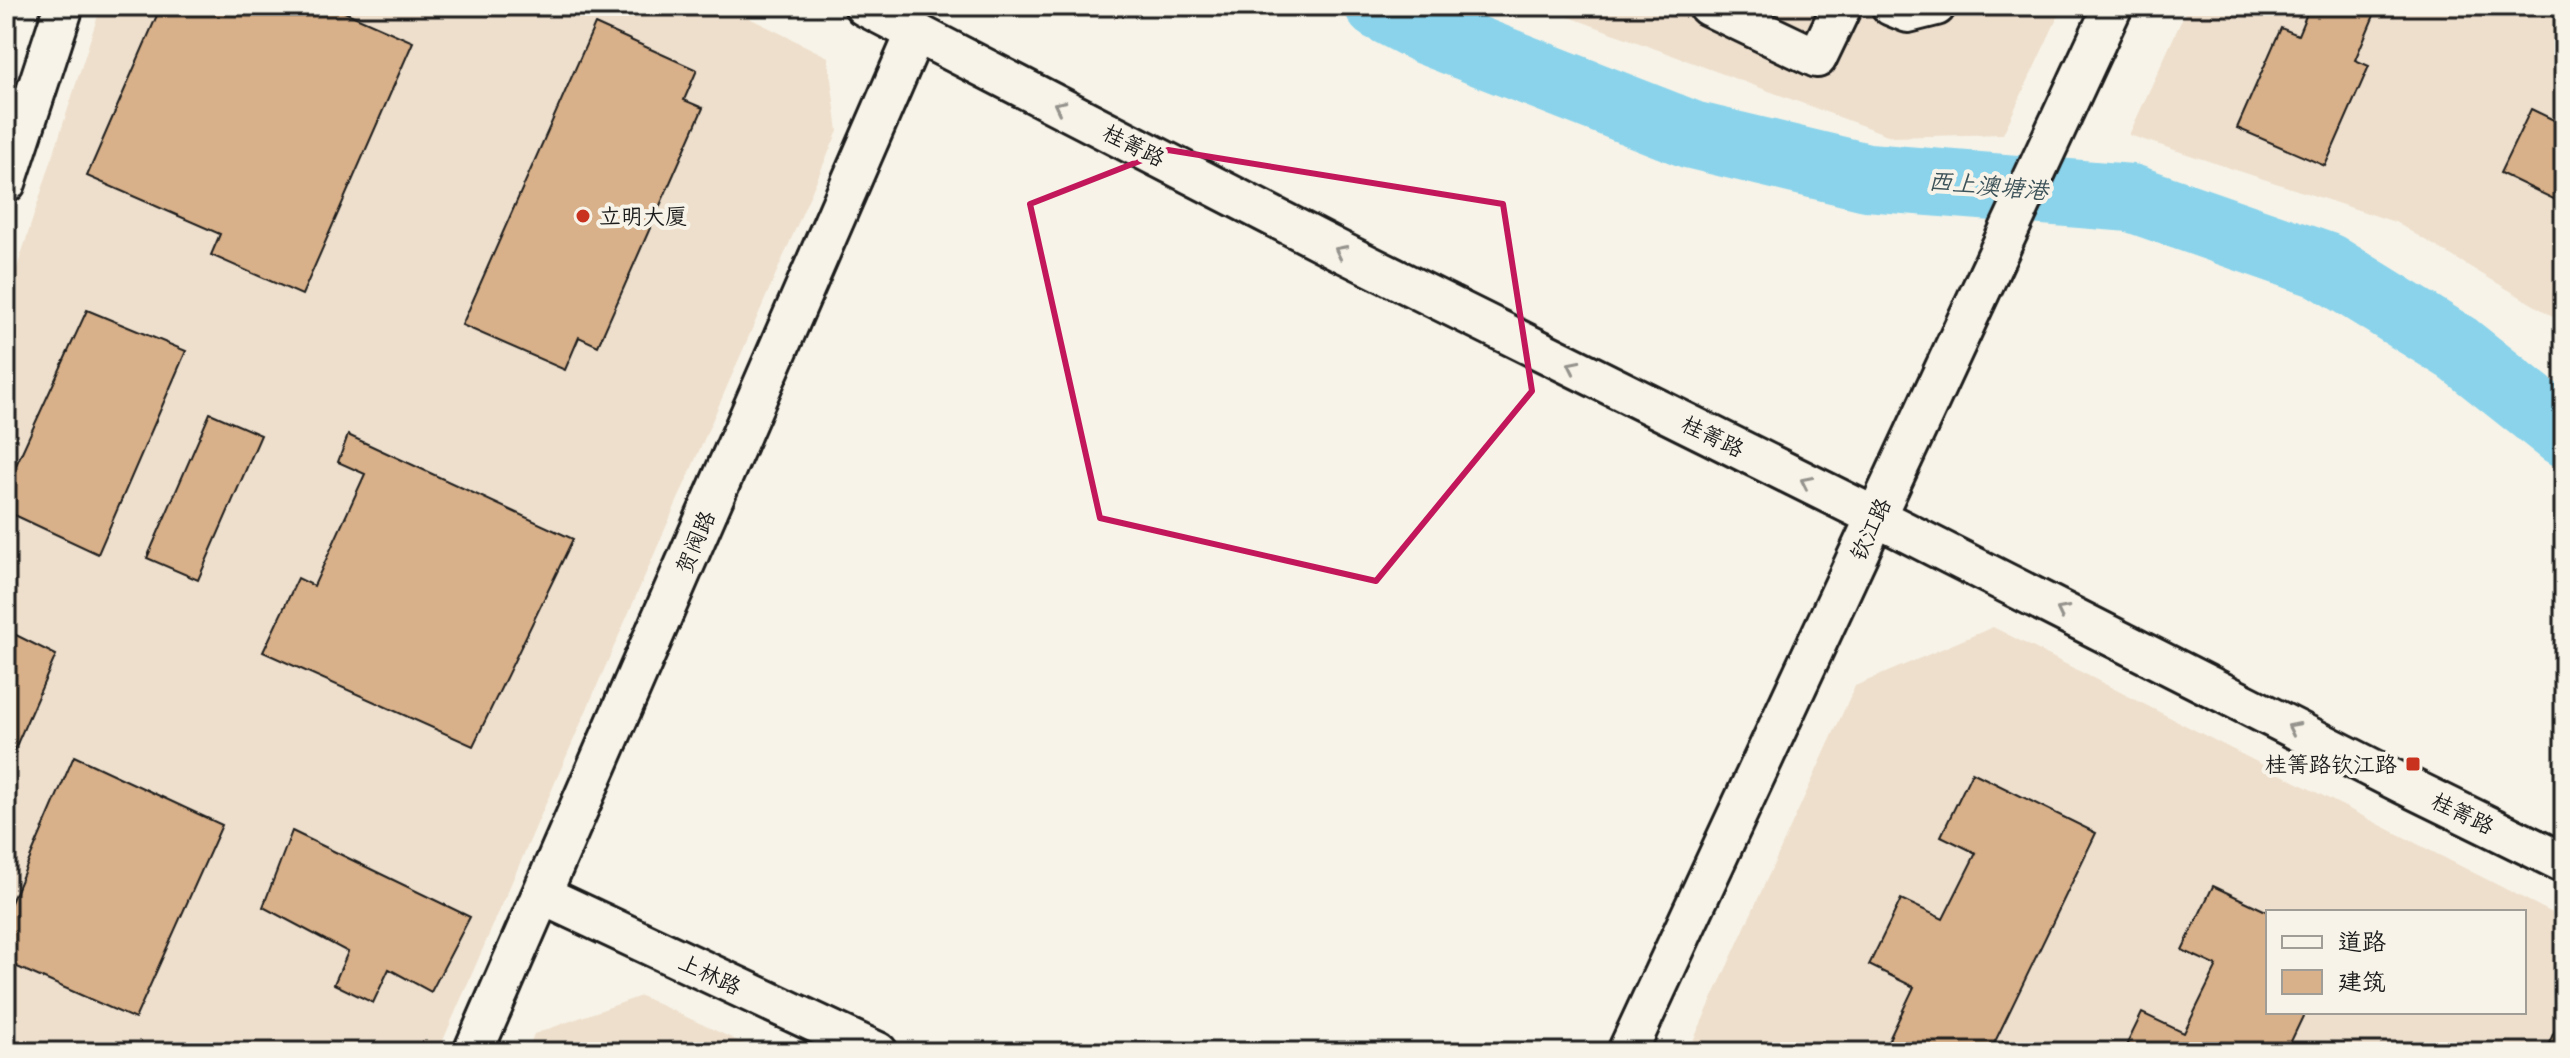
<svg xmlns="http://www.w3.org/2000/svg" width="2570" height="1058" font-family="'Balsamiq Sans','LXGW WenKai TC',sans-serif">
  <rect width="100%" height="100%" fill="#f7f3e8"/>
  <filter id="ink" filterUnits="userSpaceOnUse"><feTurbulence type="fractalNoise" baseFrequency=".0125" numOctaves="2"/><feDisplacementMap in="SourceGraphic" scale="16" xChannelSelector="R" yChannelSelector="G"/><feConvolveMatrix kernelMatrix="1 2 1 2 8 2 1 2 1" color-interpolation-filters="sRGB"/></filter>
  <g filter="url(#ink)">
    <g fill="#eedfcc" fill-rule="evenodd">
      <polygon points="101,6 725,6 828,57 838,131 438,1052 6,1052 6,302"/>
      <polygon points="1540,6 2063,6 2003,134 1893,137"/>
      <polygon points="2188,6 2564,6 2564,323 2395,222 2129,135"/>
      <path d="M1993 627 2564 919V1052H1688L1855 686ZM2268 912H2524V1012H2268Z"/>
      <polygon points="641,996 762,1052 527,1052 534,1034"/>
    </g>
    <g fill="none" stroke-linecap="round" stroke-linejoin="round">
      <polyline stroke="#8ad3eb" stroke-width="68" points="1379,6 1427,31 1692,135 1867,177 2131,198 2325,266 2457,348 2564,433"/>
    </g>
    <g fill="#d8b089" stroke="#1c1c1c" stroke-width="2">
      <polygon points="161,6 331,6 413,42 302,295 211,255 220,234 87,176"/>
      <polygon points="2310,6 2378,6 2355,60 2369,66 2325,166 2237,128 2281,28 2298,35"/>
      <polygon points="595,24 697,70 684,100 703,108 598,346 579,337 565,370 462,325"/>
      <polygon points="2531,109 2564,125 2564,204 2500,173"/>
      <polygon points="87,310 186,351 98,554 6,511 6,487"/>
      <polygon points="210,413 261,435 198,580 147,558"/>
      <polygon points="348,435 573,539 473,746 263,652 298,578 314,586 365,474 338,462"/>
      <polygon points="6,630 56,655 6,769"/>
      <polygon points="74,756 222,825 135,1019 6,962 6,914"/>
      <polygon points="1972,772 2096,833 1990,1052 1883,1052 1914,987 1869,965 1901,899 1943,919 1976,853 1941,836"/>
      <polygon points="292,831 470,917 431,992 389,969 373,1003 334,984 348,952 263,907"/>
      <polygon points="2213,886 2268,912 2268,1012 2305,1012 2286,1052 2123,1052 2142,1013 2184,1033 2217,966 2182,950"/>
      <polygon points="2558,1023 2564,1026 2564,1052 2545,1052"/>
    </g>
    <g fill="none" stroke-linecap="round" stroke-linejoin="round">
      <defs>
        <g id="minor">
          <polyline points="864,6 1340,251 1876,517 2403,784 2564,863"/>
          <polyline points="1708,6 1817,58 1842,6"/>
          <polyline points="1891,6 1908,13 1936,6"/>
          <polyline points="6,183 64,6"/>
          <polyline points="542,895 878,1052"/>
          <polyline points="473,1052 916,32"/>
          <polyline points="1627,1052 2113,6"/>
        </g>
      </defs>
      <use href="#minor" stroke="#1c1c1c" stroke-width="44"/>
      <use href="#minor" stroke="#f7f3e8" stroke-width="38"/>
    </g>
    <defs><path id="oneway-chevron" d="M-2-3.5L2.5 0L-2 3.5" fill="none" stroke-width="1.6" stroke-linecap="round" stroke-linejoin="round" transform="scale(2)"/></defs>
    <g stroke="#94928c">
      <use href="#oneway-chevron" transform="translate(1059 106) rotate(-153)"/>
      <use href="#oneway-chevron" transform="translate(1340 251) rotate(-153)"/>
      <use href="#oneway-chevron" transform="translate(1573 366) rotate(-154)"/>
      <use href="#oneway-chevron" transform="translate(1806 482) rotate(-154)"/>
      <use href="#oneway-chevron" transform="translate(2062 611) rotate(-153)"/>
      <use href="#oneway-chevron" transform="translate(2293 728) rotate(-153)"/>
    </g>
  </g>
  <path fill="none" stroke="#c2185b" stroke-width="6" stroke-linejoin="round" d="M1168 150 1503 204 1532 391 1376 581 1100 518 1030 204Z"/>
  <g fill="#c8321e" stroke="#f7f3e8" stroke-width="3">
    <circle cx="583" cy="216" r="8"/>
    <rect x="2405" y="756" width="16" height="16" rx="4"/>
  </g>
  <g text-anchor="middle" stroke-width="8" stroke-linejoin="round" paint-order="stroke">
    <g font-size="22" fill="#1c1c1c" stroke="#f7f3e8">
      <text transform="translate(1134 145) rotate(27)" y="8">桂箐路</text>
      <text transform="translate(1713 436) rotate(26)" y="8">桂箐路</text>
      <text transform="translate(1870 529) rotate(-65)" y="8">钦江路</text>
      <text transform="translate(695 542) rotate(-67)" y="8">贺阀路</text>
      <text transform="translate(2463 813) rotate(26)" y="8">桂箐路</text>
      <text transform="translate(710 974) rotate(25)" y="8">上林路</text>
    </g>
    <g font-size="22" fill="#1c1c1c" stroke="#f7f3e8" text-anchor="start">
      <text x="599" y="224">立明大厦</text>
      <text x="2397" y="772" text-anchor="end">桂箐路钦江路</text>
    </g>
    <g font-size="24" font-style="italic" fill="#3d535a" stroke="#f7f3e8">
      <text transform="translate(1988 186) rotate(5)" y="8">西上澳塘港</text>
    </g>
  </g>
  <rect width="2570" height="1058" fill="none" stroke="#f7f3e8" stroke-width="32"/>
  <rect x="16" y="16" width="2538" height="1026" fill="none" stroke="#1c1c1c" stroke-width="3" filter="url(#ink)"/>
  <rect x="2266" y="910" width="260" height="104" fill="#f7f3e8" stroke="#9f9d96" stroke-width="2"/>
  <rect x="2282" y="936" width="40" height="12" fill="#f7f3e8" stroke="#9f9d96" stroke-width="2"/>
  <text x="2338" y="950" font-size="24" fill="#1c1c1c">道路</text>
  <rect x="2282" y="970" width="40" height="24" fill="#d8b089" stroke="#9f9d96" stroke-width="2"/>
  <text x="2338" y="990" font-size="24" fill="#1c1c1c">建筑</text>
</svg>
